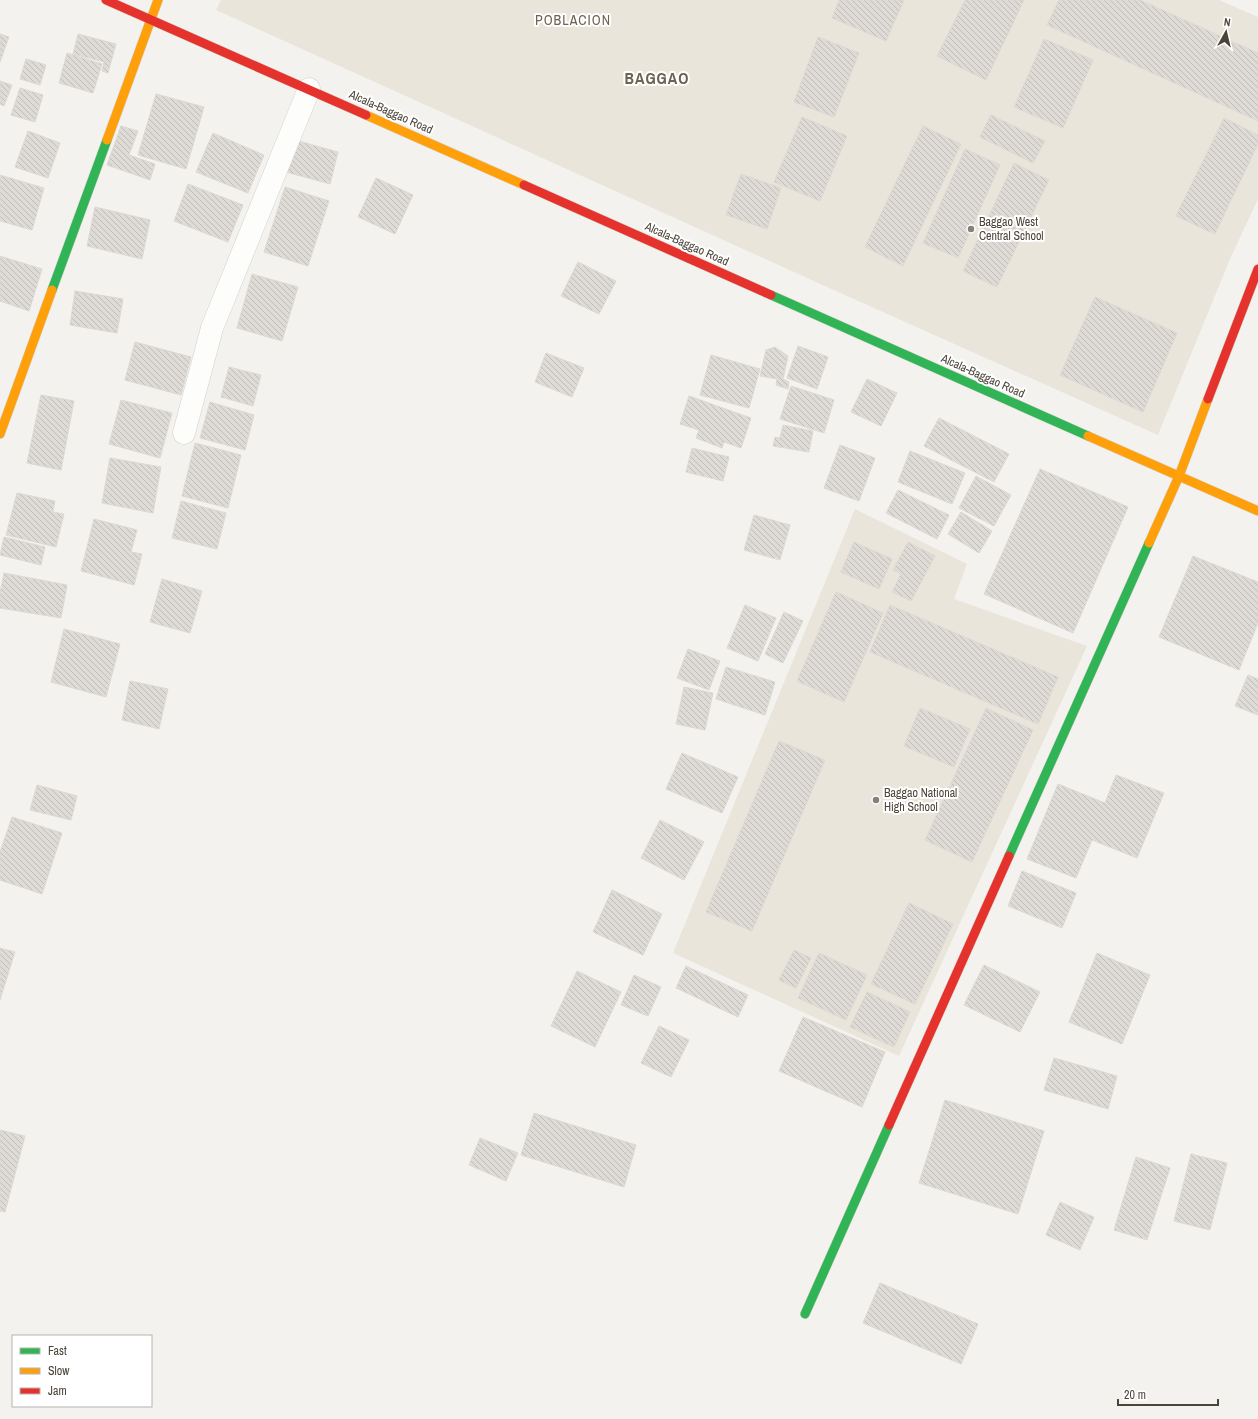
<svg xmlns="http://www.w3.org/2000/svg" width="1258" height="1419" font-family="'Archivo Narrow',sans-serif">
  <defs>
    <pattern id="building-back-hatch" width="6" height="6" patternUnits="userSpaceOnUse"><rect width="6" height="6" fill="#dedbd6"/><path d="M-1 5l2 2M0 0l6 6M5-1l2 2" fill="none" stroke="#c0bdb8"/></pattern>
  </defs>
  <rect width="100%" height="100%" fill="#f4f2ee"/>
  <g fill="#eae5da">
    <polygon points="221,0 1219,0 1258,17 1258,199 1230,259 1158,435 827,287 216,10"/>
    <polygon points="855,509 967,564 954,599 1087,646 899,1056 673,953"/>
  </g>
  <g fill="url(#building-back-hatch)" stroke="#dcd9d4">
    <polygon points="839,0 904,0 886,41 832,18"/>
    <polygon points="965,0 1024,0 986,80 937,56"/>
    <polygon points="1059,0 1140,0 1258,53 1258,121 1047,25"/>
    <polygon points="0,34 9,37 0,62"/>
    <polygon points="78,34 116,44 108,73 102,71 104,62 73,54"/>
    <polygon points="818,37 859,53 834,117 794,102"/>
    <polygon points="1044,39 1093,60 1063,128 1014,107"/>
    <polygon points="67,53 102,64 93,93 59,83"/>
    <polygon points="26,59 46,65 40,85 20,79"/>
    <polygon points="0,81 12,85 4,106 0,104"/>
    <polygon points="20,88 43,95 35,122 11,115"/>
    <polygon points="156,94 204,107 186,169 138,155"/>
    <polygon points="991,115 1045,141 1033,163 980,137"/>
    <polygon points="802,117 847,136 820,201 774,182"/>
    <polygon points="1224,118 1258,135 1258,144 1215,234 1176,216"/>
    <polygon points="121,126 138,131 129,155 155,164 150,180 107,165"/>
    <polygon points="923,126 961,144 903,266 865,247"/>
    <polygon points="28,131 60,143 48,178 15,167"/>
    <polygon points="213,133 264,155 248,193 196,172"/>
    <polygon points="295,140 338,152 330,184 286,172"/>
    <polygon points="965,149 1000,165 958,258 923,243"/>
    <polygon points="1014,163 1049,180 997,287 963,271"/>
    <polygon points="741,174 781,188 767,229 726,215"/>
    <polygon points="0,175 44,188 32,230 0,221"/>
    <polygon points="376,178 413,195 395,234 358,217"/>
    <polygon points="188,184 243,205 228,242 174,221"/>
    <polygon points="285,187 329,201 308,266 264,252"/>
    <polygon points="95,207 150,220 142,259 87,246"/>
    <polygon points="0,256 42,269 29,311 0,301"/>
    <polygon points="578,262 616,281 599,314 561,296"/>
    <polygon points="252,274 298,287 282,341 237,328"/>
    <polygon points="75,291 123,299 117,333 70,325"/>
    <polygon points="1095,297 1177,333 1143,412 1060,375"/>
    <polygon points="135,342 191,357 181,395 125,380"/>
    <polygon points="798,346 828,357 817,389 787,378"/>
    <polygon points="775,347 788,356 783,379 789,382 788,389 776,385 777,379 760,376 766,350"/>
    <polygon points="546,353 584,368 572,397 535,382"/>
    <polygon points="711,355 760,369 749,408 700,395"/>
    <polygon points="229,367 261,375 253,406 221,397"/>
    <polygon points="867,379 897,393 881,426 851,412"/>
    <polygon points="791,386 834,400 824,433 780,419"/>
    <polygon points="41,395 74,401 61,470 27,463"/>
    <polygon points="689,396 751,418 741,448 724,442 722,448 696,438 699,430 680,424"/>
    <polygon points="121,400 172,413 160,458 109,444"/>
    <polygon points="210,402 254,415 245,450 200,438"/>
    <polygon points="939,418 1009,454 994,482 924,446"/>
    <polygon points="783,425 813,431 809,452 773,446 775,437 780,438"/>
    <polygon points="195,443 241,455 228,508 182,496"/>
    <polygon points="840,445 875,458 859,501 824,488"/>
    <polygon points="692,448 729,457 723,481 686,472"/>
    <polygon points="910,451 965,473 952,504 898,482"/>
    <polygon points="110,458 161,467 153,513 102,503"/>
    <polygon points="1040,469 1128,507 1073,633 984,594"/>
    <polygon points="976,476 1011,495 994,526 959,508"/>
    <polygon points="898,490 949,515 937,539 886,513"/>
    <polygon points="17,493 55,501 53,512 64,514 56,547 6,535"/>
    <polygon points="181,501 226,513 217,549 172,538"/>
    <polygon points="961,512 992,531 979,553 948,534"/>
    <polygon points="754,515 790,525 780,560 744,550"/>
    <polygon points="94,519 137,530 131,552 142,554 134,585 81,571"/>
    <polygon points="4,537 45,547 41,565 0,555"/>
    <polygon points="854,542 892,559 879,589 841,572"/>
    <polygon points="908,542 935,556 911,601 892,592 901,574 893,570"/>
    <polygon points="1193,556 1258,582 1258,623 1239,670 1159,637"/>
    <polygon points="4,573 67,585 61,618 0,608 0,593"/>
    <polygon points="162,579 202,591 190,633 150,622"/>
    <polygon points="836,592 883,613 844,702 797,681"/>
    <polygon points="745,605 776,618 758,661 727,648"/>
    <polygon points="890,605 1058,677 1038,724 870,652"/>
    <polygon points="784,612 803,621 783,663 765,654"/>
    <polygon points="64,629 120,644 106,697 51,682"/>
    <polygon points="688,649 720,661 709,690 677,678"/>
    <polygon points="726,667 775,682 765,715 716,699"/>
    <polygon points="1248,675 1258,679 1258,715 1235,706"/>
    <polygon points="130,681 168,689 159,729 122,720"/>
    <polygon points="684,687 713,693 705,730 676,724"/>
    <polygon points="920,708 970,729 954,767 904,746"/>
    <polygon points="986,708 1033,730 972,862 925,840"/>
    <polygon points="779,741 825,760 752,931 706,912"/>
    <polygon points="682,753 738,777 722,813 666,789"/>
    <polygon points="1116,775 1164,793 1137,858 1092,840 1076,878 1027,859 1058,784 1105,803"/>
    <polygon points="37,785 77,796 71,820 30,810"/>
    <polygon points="12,817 62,833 42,894 0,880 0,852"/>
    <polygon points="660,820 704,842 684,880 641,858"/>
    <polygon points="1022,871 1076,893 1062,928 1008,906"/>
    <polygon points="612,890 662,914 643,955 593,932"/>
    <polygon points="909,903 953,924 915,1004 871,984"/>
    <polygon points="0,948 15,952 0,1000"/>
    <polygon points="794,950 811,958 796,988 779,980"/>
    <polygon points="819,953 867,975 846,1020 798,998"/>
    <polygon points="1097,953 1150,975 1122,1044 1069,1022"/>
    <polygon points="984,965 1040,992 1020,1032 964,1005"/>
    <polygon points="686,966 748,995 738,1017 676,988"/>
    <polygon points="577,971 621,992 595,1047 551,1026"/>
    <polygon points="634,975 661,987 648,1016 621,1005"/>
    <polygon points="867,992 910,1012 894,1047 850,1027"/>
    <polygon points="803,1017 885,1052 862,1107 779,1071"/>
    <polygon points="659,1026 689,1040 671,1077 641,1063"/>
    <polygon points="1054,1058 1117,1076 1108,1109 1044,1090"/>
    <polygon points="945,1100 1044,1131 1018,1214 919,1183"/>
    <polygon points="534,1113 636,1145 624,1187 521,1155"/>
    <polygon points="0,1130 25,1136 5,1212 0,1211"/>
    <polygon points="480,1138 518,1153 506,1181 469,1165"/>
    <polygon points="1191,1154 1227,1163 1210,1230 1174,1221"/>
    <polygon points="1136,1157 1170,1168 1147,1240 1114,1230"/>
    <polygon points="1060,1202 1094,1217 1080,1250 1046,1235"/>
    <polygon points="880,1283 978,1324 961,1364 863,1323"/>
  </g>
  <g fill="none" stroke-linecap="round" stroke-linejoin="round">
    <defs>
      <polyline id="street" points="184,433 212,328 309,89"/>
      <g id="fast">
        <polyline points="52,290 107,140"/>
        <polyline points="771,295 1088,436"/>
        <polyline points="1009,856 1149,543"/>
        <polyline points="805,1314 889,1125"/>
      </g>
      <g id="slow">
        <polyline points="366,115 524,185"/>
        <polyline points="107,140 158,0"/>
        <polyline points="0,434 52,290"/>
        <polyline points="1088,436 1258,511"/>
        <polyline points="1149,543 1179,476 1208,399"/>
      </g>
      <g id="jam">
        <polyline points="106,0 366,115"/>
        <polyline points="524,185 771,295"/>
        <polyline points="1208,399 1258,269"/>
        <polyline points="889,1125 1009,856"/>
      </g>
    </defs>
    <use href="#street" stroke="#d2d0cb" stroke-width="23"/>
    <use href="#fast" stroke="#d3cfc5" stroke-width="10"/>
    <use href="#slow" stroke="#d3cfc5" stroke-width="10"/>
    <use href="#jam" stroke="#d3cfc5" stroke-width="10"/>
    <use href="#street" stroke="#fdfdfc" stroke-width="22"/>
    <use href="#fast" stroke="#30b455" stroke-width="9"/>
    <use href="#slow" stroke="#ff9f0a" stroke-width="9"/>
    <use href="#jam" stroke="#e5322d" stroke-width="9"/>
  </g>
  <g fill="#868178" stroke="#fff" stroke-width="1.5">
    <circle cx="971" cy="229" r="4"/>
    <circle cx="876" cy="800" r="4"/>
  </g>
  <g text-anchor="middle" stroke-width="4" stroke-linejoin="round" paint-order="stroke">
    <g font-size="12" fill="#4b4439" stroke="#fff">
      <text transform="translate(391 112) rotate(24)" y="4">Alcala-Baggao Road</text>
      <text transform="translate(687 244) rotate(24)" y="4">Alcala-Baggao Road</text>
      <text transform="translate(983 376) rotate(24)" y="4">Alcala-Baggao Road</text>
    </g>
    <g font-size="12" fill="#4b4439" stroke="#fff" text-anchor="start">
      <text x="979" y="226">Baggao West<tspan x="979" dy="14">Central School</tspan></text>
      <text x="884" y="797">Baggao National<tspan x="884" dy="14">High School</tspan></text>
    </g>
    <g font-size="14" letter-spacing="1" fill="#6e6250" stroke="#fff">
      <text x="573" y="25">POBLACION</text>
    </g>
    <g font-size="16" font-weight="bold" letter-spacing="1" fill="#6e6250" stroke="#fff">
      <text x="657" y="84">BAGGAO</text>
    </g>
  </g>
  <rect x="12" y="1335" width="140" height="72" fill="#ffffff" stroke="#b7b4b0"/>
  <rect x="20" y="1348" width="20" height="6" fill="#30b455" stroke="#b7b4b0"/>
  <text x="48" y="1355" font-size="12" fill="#4b4439">Fast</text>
  <rect x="20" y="1368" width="20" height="6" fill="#ff9f0a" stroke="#b7b4b0"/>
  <text x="48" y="1375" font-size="12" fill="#4b4439">Slow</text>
  <rect x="20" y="1388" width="20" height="6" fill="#e5322d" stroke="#b7b4b0"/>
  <text x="48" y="1395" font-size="12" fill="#4b4439">Jam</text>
  <g transform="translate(1226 32) rotate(8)" stroke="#ffffff" stroke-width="3" paint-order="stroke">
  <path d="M0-3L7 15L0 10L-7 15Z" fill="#4b4439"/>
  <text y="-6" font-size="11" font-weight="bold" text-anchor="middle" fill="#4b4439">N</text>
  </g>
  <path d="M1118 1399v6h100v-6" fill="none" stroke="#4b4439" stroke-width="2"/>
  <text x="1124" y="1399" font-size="12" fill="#4b4439" stroke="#ffffff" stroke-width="3" paint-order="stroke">20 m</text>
</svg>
